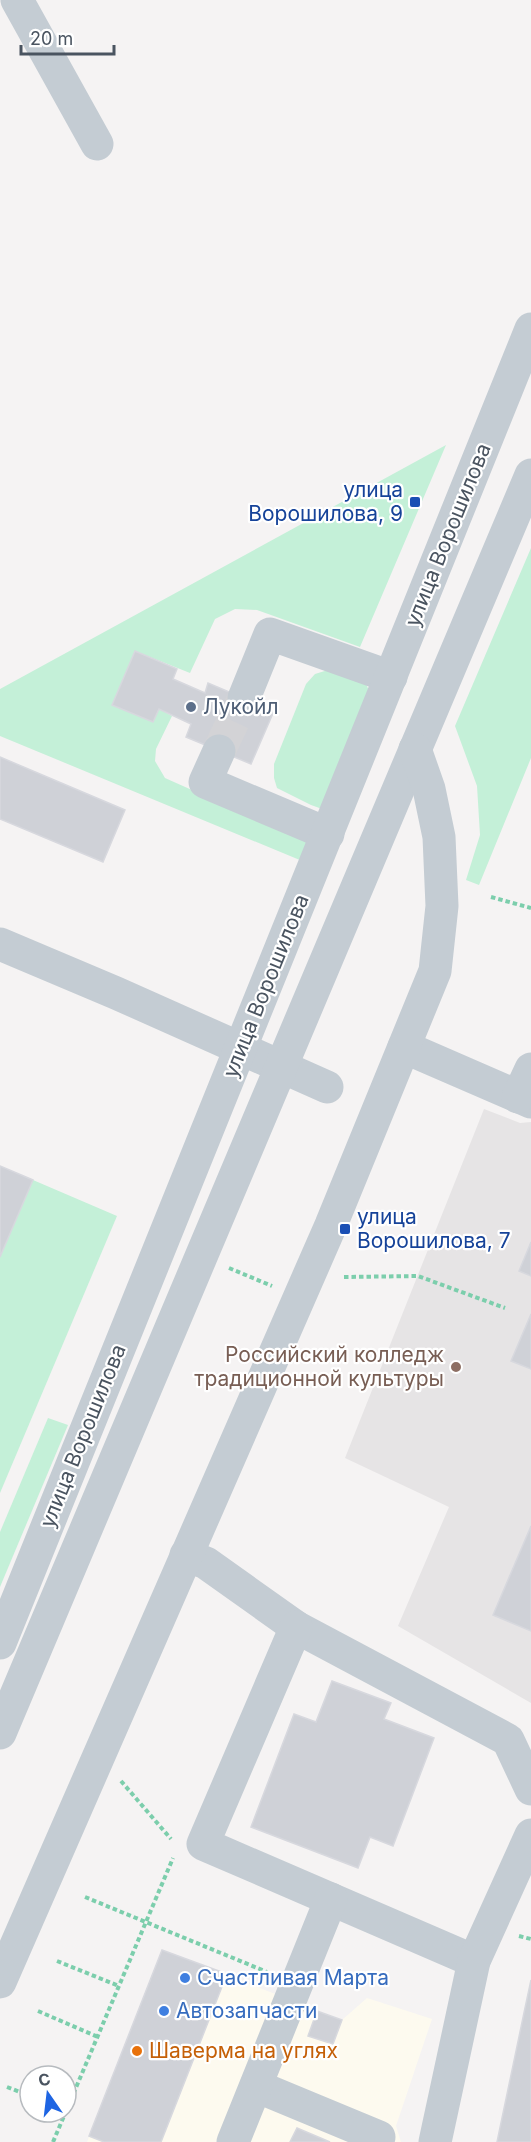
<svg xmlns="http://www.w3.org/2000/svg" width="531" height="2142" font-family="Inter,sans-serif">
  <rect width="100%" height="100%" fill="#f5f3f3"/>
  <polygon fill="#fdfaef" points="162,1950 342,2020 367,1998 432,2019 396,2126 401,2142 87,2142"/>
  <polygon fill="#e6e4e5" points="484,1109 520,1123 531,1122 531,1703 398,1626 449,1507 345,1458"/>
  <g fill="#c4f0d8">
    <polygon points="446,445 360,647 257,610 235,609 215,619 190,673 135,651 113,705 153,722 159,709 172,716 156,749 155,761 165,778 304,840 311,846 307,863 0,736 0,689"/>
    <polygon points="531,548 531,758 479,885 466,880 480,835 477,786 455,726"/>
    <polygon points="328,670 366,684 371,695 325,810 311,805 277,788 274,778 274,764 306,684 315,674"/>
    <polygon points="33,1180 117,1216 0,1493 0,1257"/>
    <polygon points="48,1418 68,1425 0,1587 0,1532"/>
  </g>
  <g fill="#cfd1d7" stroke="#d7d8de" stroke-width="1.5">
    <polygon points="135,651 177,669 173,679 205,693 208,683 274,711 251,764 186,737 191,724 159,709 153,722 112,705"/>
    <polygon points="0,757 125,810 103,862 0,819"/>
    <polygon points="0,1166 33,1180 0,1257"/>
    <polygon points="531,1242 531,1276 519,1271"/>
    <polygon points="531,1314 531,1369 511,1361"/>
    <polygon points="531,1526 531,1631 493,1615"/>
    <polygon points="332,1681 391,1703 384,1719 434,1738 393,1846 370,1837 358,1868 251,1827 294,1714 316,1722"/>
    <polygon points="162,1950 227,1974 161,2142 104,2142 89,2136"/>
    <polygon points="531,1980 531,2142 497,2142 525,2008"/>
    <polygon points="317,2011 342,2020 333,2044 308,2036"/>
    <polygon points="297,2128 330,2142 290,2142"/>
  </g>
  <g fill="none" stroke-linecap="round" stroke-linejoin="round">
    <polyline stroke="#d3d3d6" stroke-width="33" stroke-dasharray="33 16" stroke-linecap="butt" points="219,751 244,698"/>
    <g stroke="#7cceac" stroke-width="4" stroke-dasharray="4.5 3" stroke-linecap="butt">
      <polyline points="491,897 531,908"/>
      <polyline points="229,1268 272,1286"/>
      <polyline points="344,1277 418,1276 505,1308"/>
      <polyline points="121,1781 171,1839"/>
      <polyline points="85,1897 267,1972"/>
      <polyline points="519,1936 531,1939"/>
      <polyline points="57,1961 119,1986"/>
      <polyline points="38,2011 98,2037"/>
      <polyline points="7,2087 30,2096"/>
      <polyline points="53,2142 173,1858"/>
    </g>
    <g stroke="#c4ccd3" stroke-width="33">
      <polyline points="17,0 97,144"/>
      <polyline points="244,698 270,634 391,677"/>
      <polyline points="219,751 205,782 328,834"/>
      <polyline points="0,944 116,993 327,1087"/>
      <polyline points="404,1047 531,1102"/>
      <polyline points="518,1097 531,1069"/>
      <polyline points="186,1555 206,1563 296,1627 508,1740 531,1789"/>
      <polyline points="296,1627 203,1844 474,1961"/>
      <polyline points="0,1643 531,329"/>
      <polyline points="0,1733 531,475"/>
      <polyline points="0,1982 331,1225 435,971 442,906 439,837 429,789 415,749"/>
      <polyline points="256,2086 379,2137"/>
      <polyline points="233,2142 331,1899"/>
      <polyline points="435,2142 474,1961 531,1835"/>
    </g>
  </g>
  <g fill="#1a4fb4" stroke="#fff" stroke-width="2">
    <rect x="409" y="496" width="12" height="12" rx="3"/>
    <rect x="339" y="1223" width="12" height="12" rx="3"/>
  </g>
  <circle fill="#5c6f8a" stroke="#fff" stroke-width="2" cx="191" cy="707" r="6"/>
  <circle fill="#8d6e63" stroke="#fff" stroke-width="2" cx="456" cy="1367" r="6"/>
  <g fill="#3f7fe0" stroke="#fff" stroke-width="2">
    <circle cx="185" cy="1978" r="6"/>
    <circle cx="164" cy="2011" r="6"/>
  </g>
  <circle fill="#e8710a" stroke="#fff" stroke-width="2" cx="137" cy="2051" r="6"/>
  <g text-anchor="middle" stroke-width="4.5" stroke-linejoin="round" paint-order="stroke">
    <g font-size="21" fill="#164399" stroke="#fff" text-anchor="end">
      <text x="403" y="497">улица<tspan x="403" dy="24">Ворошилова, 9</tspan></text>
      <text x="357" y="1224" text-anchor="start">улица<tspan x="357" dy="24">Ворошилова, 7</tspan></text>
    </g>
    <g font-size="21" fill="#4a5460" stroke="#fff">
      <text transform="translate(448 535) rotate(-68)" y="7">улица Ворошилова</text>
      <text transform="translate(266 986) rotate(-68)" y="7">улица Ворошилова</text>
      <text transform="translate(83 1436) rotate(-68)" y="7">улица Ворошилова</text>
    </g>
    <g font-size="21" fill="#4e5e75" stroke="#fff" text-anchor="start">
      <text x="203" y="714">Лукойл</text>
    </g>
    <g font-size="21" fill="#785e54" stroke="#fff" text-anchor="end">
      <text x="444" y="1362">Российский колледж<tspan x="444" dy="24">традиционной культуры</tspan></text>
    </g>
    <g font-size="21" fill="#366cbe" stroke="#fff" text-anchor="start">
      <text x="197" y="1985">Счастливая Марта</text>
      <text x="176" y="2018">Автозапчасти</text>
    </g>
    <g font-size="21" fill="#c56008" stroke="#fff" text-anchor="start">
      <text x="149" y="2058">Шаверма на углях</text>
    </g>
  </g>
  <g transform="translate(48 2094) rotate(346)"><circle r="28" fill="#ffffff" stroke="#b7bbbf" stroke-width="1.5"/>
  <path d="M0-4.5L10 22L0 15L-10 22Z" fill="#1e65e3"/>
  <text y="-9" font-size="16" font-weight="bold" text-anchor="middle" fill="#4a5460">С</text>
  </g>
  <path d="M21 45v9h93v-9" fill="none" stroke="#4a5460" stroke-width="3"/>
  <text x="30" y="45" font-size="18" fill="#4a5460" stroke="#ffffff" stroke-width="4.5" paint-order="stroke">20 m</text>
</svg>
